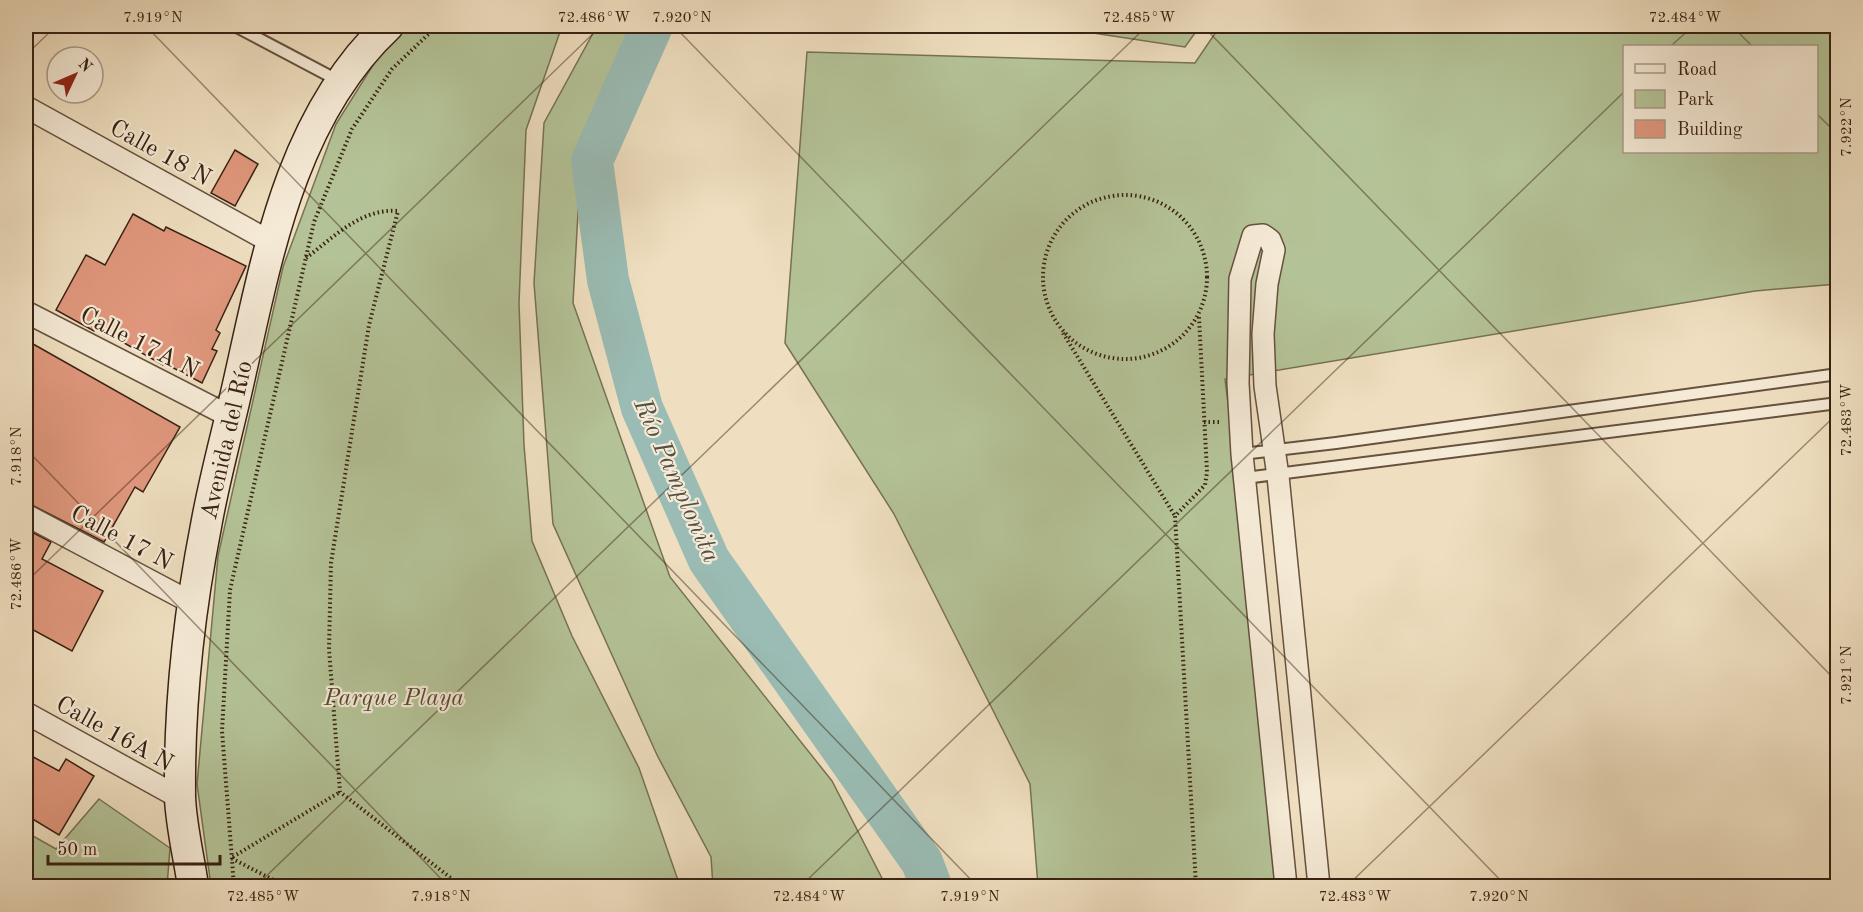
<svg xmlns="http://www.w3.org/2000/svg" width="1863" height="912" font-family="'Old Standard TT',serif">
  <rect width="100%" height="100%" fill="#efdfc0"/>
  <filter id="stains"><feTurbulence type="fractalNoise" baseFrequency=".00333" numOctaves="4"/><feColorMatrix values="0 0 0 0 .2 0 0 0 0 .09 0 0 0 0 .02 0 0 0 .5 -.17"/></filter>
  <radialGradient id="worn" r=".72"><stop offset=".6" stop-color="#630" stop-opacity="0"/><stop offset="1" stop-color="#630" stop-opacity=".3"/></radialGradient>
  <g fill="#b4c397" stroke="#767254" stroke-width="1.5" fill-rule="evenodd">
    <polygon points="407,26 562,26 526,130 519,303 524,445 532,541 572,636 639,768 680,886 211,886 197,784 218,556 283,267 336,124 385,46"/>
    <polygon points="597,26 641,26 581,158 573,303 670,577 832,781 886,886 713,886 711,857 657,755 553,524 534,283 544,123"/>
    <polygon points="1047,26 1200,26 1185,47"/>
    <path d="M1220 26H1837V284L1755 291 1225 379 1289 886H1038L1030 784 894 514 785 343 807 52 1195 63ZM1624 46H1816V152H1624Z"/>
    <polygon points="99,799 170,848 167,886 26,886 26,832 56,849"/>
  </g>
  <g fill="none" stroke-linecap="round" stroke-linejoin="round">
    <polyline stroke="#9abcb4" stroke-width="42" points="652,26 592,161 608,280 642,408 709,560 922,862 931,886"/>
  </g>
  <g fill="#e1987e" stroke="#382212" stroke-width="1.5">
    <polygon points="235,150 258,164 235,206 211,193"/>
    <polygon points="133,214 164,231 166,227 246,266 216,330 220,333 212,349 217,351 202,383 164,363 163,365 96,327 94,331 56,310 86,255 105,265"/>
    <polygon points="26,340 180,427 143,492 135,487 104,542 26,502"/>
    <polygon points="26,529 51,542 42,559 103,591 72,651 26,626"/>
    <polygon points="26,753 59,771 66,759 94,776 59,835 26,815"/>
  </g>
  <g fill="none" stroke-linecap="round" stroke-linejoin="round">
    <defs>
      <g id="service">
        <polyline points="235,26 341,82"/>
        <polyline points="1242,454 1336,443 1838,374"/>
        <polyline points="1245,478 1838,403"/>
      </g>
      <g id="minor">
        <polyline points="26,107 271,242"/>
        <polyline points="26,312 231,417"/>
        <polyline points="26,515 194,604"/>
        <polyline points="26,713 180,798"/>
        <polyline points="1286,886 1242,454 1238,383 1240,279 1253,236 1263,235 1270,240 1274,250 1267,284 1263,334 1265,386 1278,476 1319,886"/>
      </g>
      <path id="secondary" d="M193 886C189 857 181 826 180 797 179 708 189 613 206 526 214 480 227 434 237 389 266 262 289 119 388 26"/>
    </defs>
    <use href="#service" stroke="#66513e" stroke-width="14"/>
    <use href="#minor" stroke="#66513e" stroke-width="24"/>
    <use href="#secondary" stroke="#382212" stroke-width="33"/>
    <g stroke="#382212" stroke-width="4" stroke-dasharray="1.5 3" stroke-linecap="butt">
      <circle cx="1125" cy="277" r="82"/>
      <path d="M306 258C334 237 361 208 398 211L369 325 331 563 329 649 340 792 456 882 448 886"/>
      <polyline points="1063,333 1175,516"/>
      <polyline points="1204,422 1219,422"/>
      <polyline points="234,886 222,731 230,590 314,222 352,129 392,69 437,26"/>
      <polyline points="285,886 231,858 340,792"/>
      <polyline points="1196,886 1175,516 1205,485 1207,472 1199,317"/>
    </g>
    <use href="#service" stroke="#f5ead6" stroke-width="10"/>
    <use href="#minor" stroke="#f5ead6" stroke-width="21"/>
    <use href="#secondary" stroke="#f5ead6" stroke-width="30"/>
  </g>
  <path fill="none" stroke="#382212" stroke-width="1.5" stroke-opacity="0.45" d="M146 26 977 886M674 26 1506 886M1203 26 1838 683M1732 26 1752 46M1671 46 1693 26M26 55 56 26M1816 113 1838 135M26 449 448 886M26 582 601 26M256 886 1147 26M801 886 1624 92M1347 886 1838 413"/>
  <g text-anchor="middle" stroke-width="4.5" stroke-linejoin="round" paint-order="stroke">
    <g font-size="24" fill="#382212" stroke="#f5ead6">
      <text transform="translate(161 152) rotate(29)" y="8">Calle 18 N</text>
      <text transform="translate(140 342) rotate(27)" y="8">Calle 17A N</text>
      <text transform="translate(226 440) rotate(-77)" y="8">Avenida del Río</text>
      <text transform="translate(122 537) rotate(28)" y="8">Calle 17 N</text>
      <text transform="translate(115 733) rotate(29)" y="8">Calle 16A N</text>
    </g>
    <g font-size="24" font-style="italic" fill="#574a33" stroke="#f5ead6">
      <text x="394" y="705">Parque Playa</text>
    </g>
    <g font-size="26" font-style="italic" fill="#555043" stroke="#f5ead6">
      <text transform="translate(678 480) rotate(66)" y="9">Río Pamplonita</text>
    </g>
  </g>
  <rect width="1863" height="912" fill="none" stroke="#efdfc0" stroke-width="66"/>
  <rect x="1623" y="45" width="195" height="108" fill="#f5ead6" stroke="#a99a88" stroke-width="1.5"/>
  <rect x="1635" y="64" width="30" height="9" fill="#f5ead6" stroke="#a99a88" stroke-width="1.5"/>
  <text x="1677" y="75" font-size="18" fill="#382212">Road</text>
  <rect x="1635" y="90" width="30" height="18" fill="#b4c397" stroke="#a99a88" stroke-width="1.5"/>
  <text x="1677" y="105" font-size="18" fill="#382212">Park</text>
  <rect x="1635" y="120" width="30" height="18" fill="#e1987e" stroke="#a99a88" stroke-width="1.5"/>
  <text x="1677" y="135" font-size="18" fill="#382212">Building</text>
  <g transform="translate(75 75) rotate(46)"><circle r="28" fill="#f5ead6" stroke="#a99a88" stroke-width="1.5"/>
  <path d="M0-4.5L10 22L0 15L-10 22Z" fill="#8f2418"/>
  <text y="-9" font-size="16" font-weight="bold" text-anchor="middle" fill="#382212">N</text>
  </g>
  <path d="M48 855v9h172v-9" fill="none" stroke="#382212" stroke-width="3"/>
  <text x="57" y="855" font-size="18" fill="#382212" stroke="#f5ead6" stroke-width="4.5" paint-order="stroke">50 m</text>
  <rect x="33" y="33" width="1797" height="846" fill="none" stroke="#382212" stroke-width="2"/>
  <g font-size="15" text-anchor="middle" fill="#382212">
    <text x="153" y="22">7.919°N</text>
    <text x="594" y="22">72.486°W</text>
    <text x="682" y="22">7.920°N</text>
    <text x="1139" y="22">72.485°W</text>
    <text x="1685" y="22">72.484°W</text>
    <text transform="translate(1846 127) rotate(-90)" y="5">7.922°N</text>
    <text transform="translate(1846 420) rotate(-90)" y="5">72.483°W</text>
    <text transform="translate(16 456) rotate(-90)" y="5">7.918°N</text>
    <text transform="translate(16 574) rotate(-90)" y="5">72.486°W</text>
    <text transform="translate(1846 675) rotate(-90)" y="5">7.921°N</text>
    <text x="263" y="901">72.485°W</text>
    <text x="441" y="901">7.918°N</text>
    <text x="809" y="901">72.484°W</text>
    <text x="970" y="901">7.919°N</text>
    <text x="1355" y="901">72.483°W</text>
    <text x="1499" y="901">7.920°N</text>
  </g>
  <rect width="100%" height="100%" filter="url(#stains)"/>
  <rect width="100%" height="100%" fill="url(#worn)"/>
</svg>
